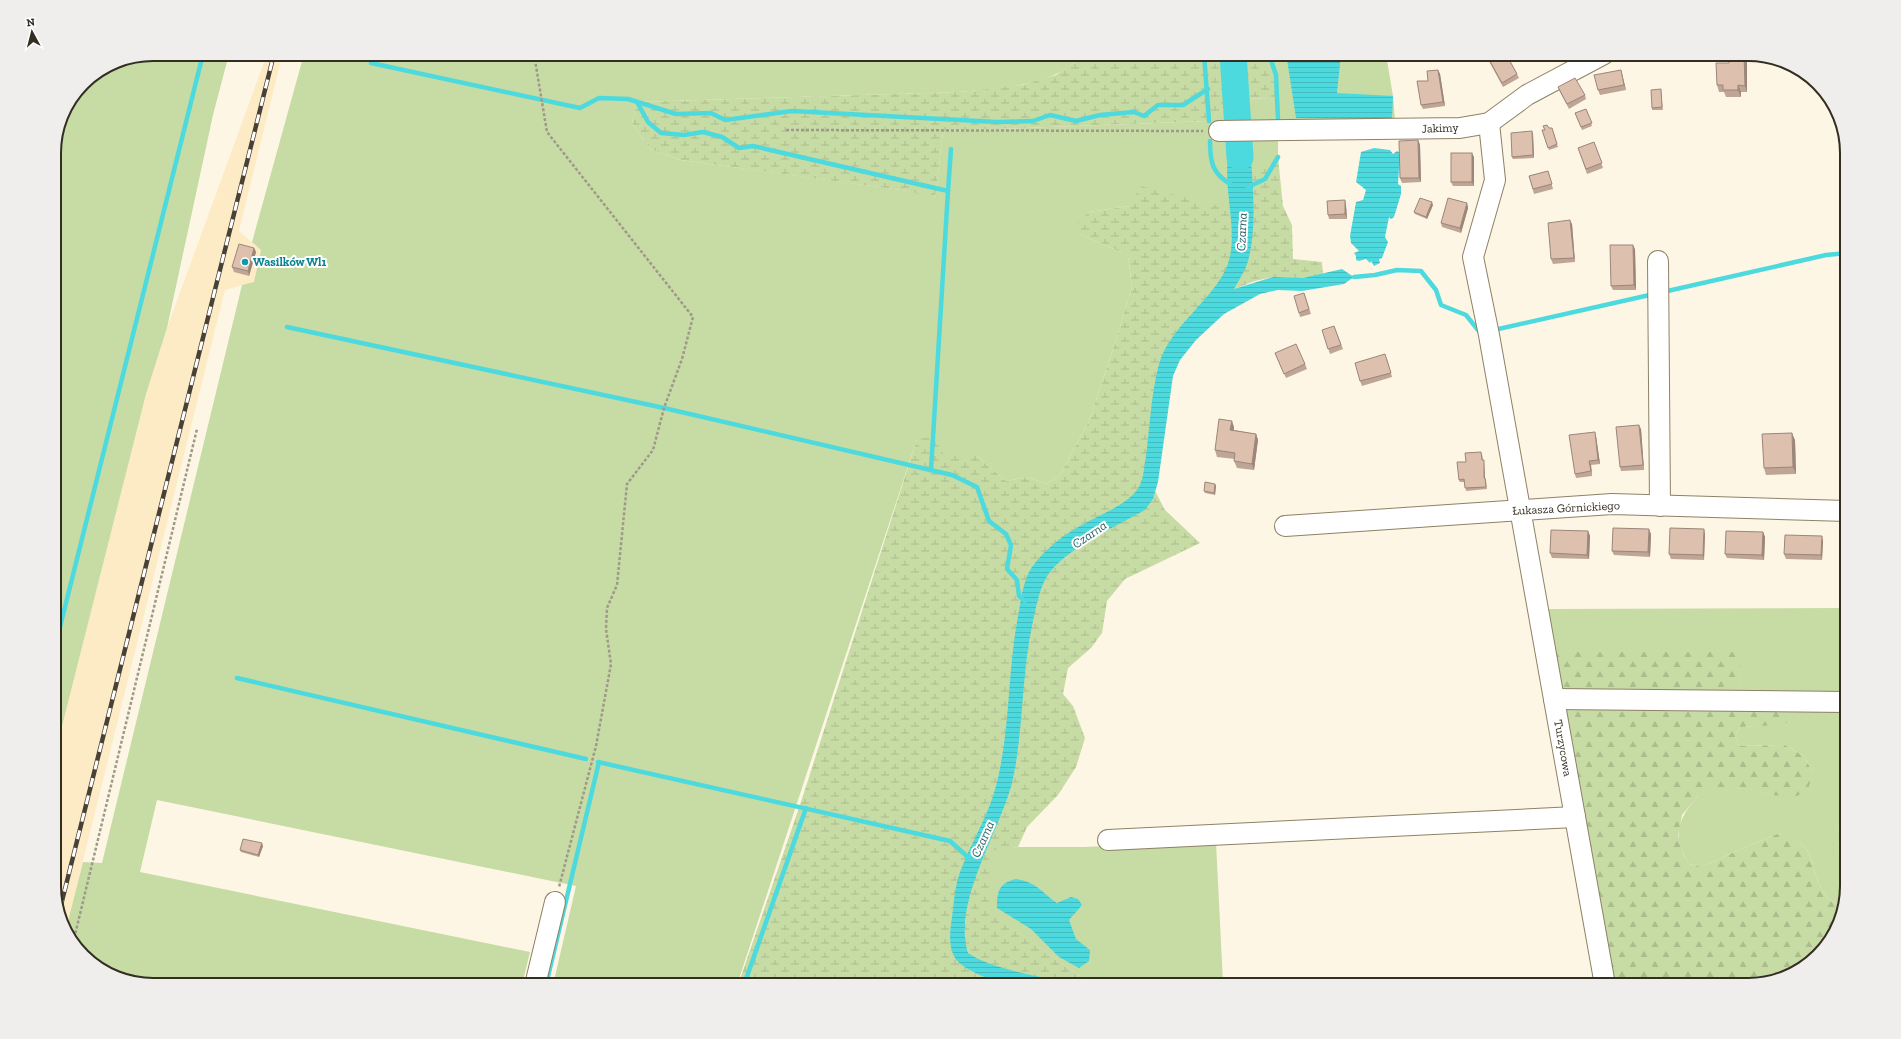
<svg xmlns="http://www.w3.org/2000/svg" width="1901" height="1039" font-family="'Zilla Slab',serif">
  <defs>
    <pattern id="forest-firs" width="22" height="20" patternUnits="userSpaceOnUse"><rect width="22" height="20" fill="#c7dba4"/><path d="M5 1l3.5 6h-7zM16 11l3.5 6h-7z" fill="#abbc8d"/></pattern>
    <pattern id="wetland-marsh" width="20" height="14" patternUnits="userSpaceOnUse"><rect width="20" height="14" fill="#c7dba4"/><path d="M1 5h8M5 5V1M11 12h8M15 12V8" fill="none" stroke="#abbc8d"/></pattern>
    <pattern id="water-rules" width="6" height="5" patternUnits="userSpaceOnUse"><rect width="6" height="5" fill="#4cdade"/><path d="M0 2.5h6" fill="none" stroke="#43bbbe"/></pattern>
  </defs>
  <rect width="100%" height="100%" fill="#fef6e4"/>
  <polygon fill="#fdebc6" points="267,54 282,56 239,231 261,250 254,282 225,290 66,929 54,893 54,758 146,394 167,328"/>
  <g fill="#c7dba4">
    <polygon points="153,54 229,54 213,115 167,328 146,394 54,758 54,146 62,115 83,83 115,61"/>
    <path d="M304 54H1081C1056 88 997 88 959 92L637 102 632 123 650 149 680 160 909 191 935 198 943 131 1209 121 1236 98 1277 99 1276 75 1269 54H1386L1393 96 1396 132 1278 134V157L1242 212 1129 206 1089 212 1081 235 1128 255 1132 287 1115 343 1089 421 1060 475 1046 484 1027 477 1006 481 976 455H944L917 439 737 985H553L576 886 157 800 140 872 530 952 522 985H153L109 975 71 941 66 929 83 862 102 863 242 285 254 282 261 250 252 242Z"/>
    <polygon points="1847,608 1847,696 1739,695 1740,652 1553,652 1546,609"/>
    <path d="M1760 708H1847V826L1836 827 1838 854 1847 858V886L1843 904C1817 903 1817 868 1807 850 1803 843 1787 838 1780 833L1748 846 1701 867 1689 864C1674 840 1675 824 1693 802 1696 798 1703 790 1709 788 1723 783 1764 793 1779 796L1813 773 1804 756 1785 745 1739 746 1735 736 1740 727 1756 726Z"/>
    <polygon points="1216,842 1223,983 1177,985 1093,985 990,913 990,850 1018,847 1083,847"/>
    <polygon points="1650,978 1681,985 1641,985"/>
  </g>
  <g fill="url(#forest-firs)">
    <polygon points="1553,652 1741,652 1739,695 1561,690"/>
    <path d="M1569 705 1760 708 1785 714 1787 723 1777 725 1740 727 1735 736 1739 746 1785 745 1804 756 1813 773 1808 789 1797 796H1779L1737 788H1709L1697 797 1682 815 1678 835 1683 854 1689 864 1701 867 1748 846 1780 833C1787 837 1803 843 1807 850 1817 868 1817 903 1843 904L1837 930 1803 968 1749 985H1681L1650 978 1641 985H1612L1564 714Z"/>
    <polygon points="1847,826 1847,858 1838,854 1827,833 1836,827"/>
  </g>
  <g fill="url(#wetland-marsh)">
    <polygon points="1081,54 1269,54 1276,75 1277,99 1236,98 1209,121 943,131 935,199 908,191 680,160 650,149 632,123 637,102 959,92 987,89 1023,85 1056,75 1077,60"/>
    <polygon points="1278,157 1283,206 1292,225 1293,259 1322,262 1323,275 1303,278 1273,277 1255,281 1234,289 1167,366 1152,485 1165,510 1200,543 1125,579 1107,601 1102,633 1091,648 1068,668 1063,694 1073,706 1085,738 1076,767 1058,795 1027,827 1018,847 990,851 991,913 1093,985 738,985 802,799 917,439 935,437 944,455 976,455 1006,481 1027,477 1046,484 1060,475 1089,421 1115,343 1132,287 1128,255 1081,235 1075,225 1089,212 1129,206 1141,186 1242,212 1241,170 1264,169"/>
  </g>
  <g fill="url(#water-rules)">
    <polygon points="1316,54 1341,54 1337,93 1393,96 1392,119 1296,118 1287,59"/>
    <path d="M1249 137C1252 173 1258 226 1248 261 1245 271 1239 280 1234 289L1273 277 1303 278 1342 269 1354 277 1344 284 1302 291 1278 290 1260 294 1224 314 1196 340 1180 360 1173 376 1158 482 1153 499 1145 510C1117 526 1062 550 1046 578 1039 591 1036 607 1033 621 1021 675 1024 730 1012 783 999 833 952 903 968 953 986 965 1010 970 1031 975 1043 978 1056 979 1067 985 1049 985 1028 987 1010 985 997 983 962 970 955 958 948 946 950 930 952 918 954 901 955 883 962 867 973 839 989 814 996 786 1011 729 1007 669 1019 611 1022 594 1024 576 1035 563 1045 550 1061 537 1075 529 1093 517 1128 506 1139 487 1144 478 1144 466 1146 456 1150 426 1151 394 1159 364 1170 327 1207 305 1225 271 1237 246 1230 216 1228 190 1226 173 1228 155 1228 138Z"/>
    <polygon points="1374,148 1390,150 1393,154 1397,151 1400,153 1398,184 1401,186 1401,194 1394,217 1391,219 1389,217 1385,237 1388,242 1382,258 1379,259 1380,263 1374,266 1371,261 1370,263 1366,259 1359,261 1356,260 1356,256 1354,253 1359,251 1351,243 1350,236 1356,202 1363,200 1366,190 1356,182 1361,152"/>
    <path d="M1016 879C1037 882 1041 892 1057 903L1071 897 1078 899 1082 905 1069 920 1076 939 1090 950 1089 961 1079 968 1059 957 1031 929 997 908C997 891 999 883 1016 879Z"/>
  </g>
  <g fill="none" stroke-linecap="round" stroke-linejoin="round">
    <g stroke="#4cdade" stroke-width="4.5">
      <polyline points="1204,54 1209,121"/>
      <polyline points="1269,54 1276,75 1278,120"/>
      <polyline points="371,63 580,108 599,98 628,99 676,114 711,113 725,120 792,111 997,122 1033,121 1050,115 1076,121 1100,115 1134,112 1144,116 1158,105 1183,105 1208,89"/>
      <polyline points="637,102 648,122 661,133 684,135 703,132 722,137 739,148 753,146 948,191 931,470"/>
      <path d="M1210 141C1210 162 1212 174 1232 185"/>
      <polyline points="1248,187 1265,179 1278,157"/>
      <polyline points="948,191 951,149"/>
      <polyline points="1354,277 1375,275 1397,270 1421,271 1436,290 1441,305 1466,315 1478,330 1482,330"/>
      <polyline points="1663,292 1826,255 1847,253"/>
      <polyline points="287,327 664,408 952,475 977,487 989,521 1006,534 1011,545 1007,569 1017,580 1019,596 1025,601"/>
      <polyline points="1494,330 1654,294"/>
      <polyline points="54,651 203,54"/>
      <polyline points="237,678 586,759"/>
      <polyline points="598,762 950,841 970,859"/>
      <polyline points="546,985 599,762"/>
      <polyline points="744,985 806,808"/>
    </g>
    <polyline stroke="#4cdade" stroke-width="27" points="1233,54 1240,157"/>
    <defs>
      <g id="minor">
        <polyline points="1489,123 1495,180 1473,257 1489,335 1605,985"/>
        <polyline points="1219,131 1460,128 1489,123 1527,95 1604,54"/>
        <polyline points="1658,261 1660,506"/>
        <polyline points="1285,526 1612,504 1847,511"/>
        <polyline points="1554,699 1847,702"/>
        <polyline points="1108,840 1575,817"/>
        <polyline points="535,985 555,902"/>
      </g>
    </defs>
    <use href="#minor" stroke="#8e8166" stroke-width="22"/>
    <g stroke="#a0998a" stroke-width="2.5" stroke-dasharray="3 2" stroke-linecap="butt">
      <polyline points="534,54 547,132 693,317 682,359 664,408 653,450 627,484 617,585 607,608 606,629 611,664 596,746 559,887"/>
      <polyline points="786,130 1203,131"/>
      <polyline points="73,943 197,429"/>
    </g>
    <use href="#minor" stroke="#fff" stroke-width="20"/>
    <defs>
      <polyline id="rail" points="60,909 274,54"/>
    </defs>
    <use href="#rail" stroke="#484236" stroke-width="4.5"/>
    <use href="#rail" stroke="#fff" stroke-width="3" stroke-dasharray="9" stroke-linecap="butt"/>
  </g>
  <g fill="#bea595">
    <polygon points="1485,54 1506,54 1517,74 1519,78 1503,87"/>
    <polygon points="1682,54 1693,54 1683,56"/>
    <polygon points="1729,54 1747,54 1747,92 1741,92 1741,97 1726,97 1724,92 1719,92 1717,85 1729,63"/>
    <polygon points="1438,70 1440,74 1445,106 1423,109 1421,105 1428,81"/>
    <polygon points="1621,70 1626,90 1600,95 1598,90"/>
    <polygon points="1558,87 1585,95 1586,99 1569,109 1560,92"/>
    <polygon points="1661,91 1663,110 1652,110 1652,108"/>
    <polygon points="1586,109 1592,126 1582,130 1575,113"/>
    <polygon points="1552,128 1558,147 1549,150 1542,130"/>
    <polygon points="1533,134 1534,158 1513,159 1512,157"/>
    <polygon points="1418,140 1420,145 1421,182 1402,183 1400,178"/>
    <polygon points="1594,142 1603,168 1587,174 1578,148"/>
    <polygon points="1474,157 1474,186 1453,186 1451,182"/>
    <polygon points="1548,171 1553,189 1534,194 1529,176"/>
    <polygon points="1467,203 1468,208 1461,233 1442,227 1441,223"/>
    <polygon points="1346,205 1347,219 1329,219 1328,215"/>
    <polygon points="1433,205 1427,219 1415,214 1414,212"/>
    <polygon points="1572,224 1575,262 1553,264 1551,259"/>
    <polygon points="254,248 256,252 249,276 234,272 232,267"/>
    <polygon points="1635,249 1636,290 1613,290 1611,286"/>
    <polygon points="1304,293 1311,314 1300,317 1299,313"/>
    <polygon points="1334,326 1343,349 1330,354 1322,330"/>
    <polygon points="1275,353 1305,364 1307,369 1286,378"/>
    <polygon points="1387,359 1392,377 1362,386 1360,381"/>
    <polygon points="1234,427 1234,430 1256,434 1258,440 1254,470 1237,468 1234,461 1235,459 1217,457 1215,450"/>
    <polygon points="1641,429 1644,470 1621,471 1620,467"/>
    <polygon points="1596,436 1600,464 1591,465 1592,476 1576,478 1575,474"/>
    <polygon points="1795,440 1796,474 1766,475 1764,468"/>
    <polygon points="1482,454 1483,460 1484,462 1485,478 1486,480 1487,489 1466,491 1465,482 1460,482 1459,480 1466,462"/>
    <polygon points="1215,484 1216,486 1215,495 1205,493 1204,491"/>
    <polygon points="1588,531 1590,536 1589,559 1552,558 1550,553"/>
    <polygon points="1763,532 1765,537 1764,560 1727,558 1725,554"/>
    <polygon points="1651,534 1650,557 1614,555 1612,551"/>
    <polygon points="1705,534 1704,560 1671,559 1669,554"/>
    <polygon points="1847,535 1847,560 1842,560 1841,555"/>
    <polygon points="1823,541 1822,560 1786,559 1784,554"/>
    <polygon points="263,846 259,857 241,852 240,850"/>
  </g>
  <g fill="#9b8679">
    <polygon points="1744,54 1747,54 1747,92 1745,86"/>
    <polygon points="1438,70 1440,74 1445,106 1443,102"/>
    <polygon points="1621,70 1626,90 1624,85"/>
    <polygon points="1738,85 1741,92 1741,97 1738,90"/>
    <polygon points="1532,131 1533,134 1534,158 1533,155"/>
    <polygon points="1418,140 1420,145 1421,182 1419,178"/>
    <polygon points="1472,153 1474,157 1474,186 1472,182"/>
    <polygon points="1345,200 1346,205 1347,219 1345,214"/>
    <polygon points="1432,202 1433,205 1427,219 1426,217"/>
    <polygon points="1467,203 1468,208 1461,233 1460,228"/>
    <polygon points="1570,220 1572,224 1575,262 1574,258"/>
    <polygon points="1633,245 1635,249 1636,290 1634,285"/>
    <polygon points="254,248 256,252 249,276 248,271"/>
    <polygon points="1232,421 1234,427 1233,437 1230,430"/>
    <polygon points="1639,425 1641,429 1644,470 1643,465"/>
    <polygon points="1595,432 1596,436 1600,464 1598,460"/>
    <polygon points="1792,433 1795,440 1796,474 1793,467"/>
    <polygon points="1256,434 1258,440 1254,470 1252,464"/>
    <polygon points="1484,460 1484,462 1485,480 1484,478"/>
    <polygon points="1589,461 1591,465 1592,476"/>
    <polygon points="1215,484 1216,486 1215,495 1214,493"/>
    <polygon points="1649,529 1651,534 1650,557 1648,552"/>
    <polygon points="1704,529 1705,534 1704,560 1703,555"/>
    <polygon points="1588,531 1590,536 1589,559 1587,555"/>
    <polygon points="1763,532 1765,537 1764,560 1762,555"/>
    <polygon points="1822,536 1823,541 1822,560 1821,555"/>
    <polygon points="262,843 263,846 259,857 258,855"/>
  </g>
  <g fill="#ddc0ad" stroke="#9b8679">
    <polygon points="1486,54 1506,54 1517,74 1502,83"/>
    <polygon points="1729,54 1744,54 1745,86 1738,85 1738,90 1723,90 1723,85 1717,85 1716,63 1729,63"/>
    <polygon points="1438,70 1443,102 1421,105 1417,81 1428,81 1427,71"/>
    <polygon points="1621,70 1624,85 1598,90 1594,75"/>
    <polygon points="1575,78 1585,95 1567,104 1558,87"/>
    <polygon points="1661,89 1662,107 1652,108 1651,90"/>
    <polygon points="1586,109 1592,123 1581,127 1575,113"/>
    <polygon points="1547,125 1549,128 1552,128 1557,144 1548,148 1542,130 1545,130 1543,126"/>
    <polygon points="1532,131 1533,155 1512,157 1511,133"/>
    <polygon points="1418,140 1419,178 1400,178 1399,141"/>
    <polygon points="1594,142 1602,163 1586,169 1578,148"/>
    <rect x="1451" y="153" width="21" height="29"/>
    <polygon points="1548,171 1552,184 1533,189 1529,176"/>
    <polygon points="1420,198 1432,202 1426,217 1414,212"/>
    <polygon points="1448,198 1467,203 1460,228 1441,223"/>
    <polygon points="1345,200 1345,214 1328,215 1327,201"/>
    <polygon points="1570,220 1574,258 1551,259 1548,223"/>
    <polygon points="239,244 254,248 248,271 232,267"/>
    <polygon points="1610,245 1633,245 1634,285 1611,286"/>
    <polygon points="1304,293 1309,309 1299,313 1294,296"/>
    <polygon points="1334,326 1341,345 1328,349 1322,330"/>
    <polygon points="1296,344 1305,364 1284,374 1275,353"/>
    <polygon points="1385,354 1391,373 1360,381 1355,363"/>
    <polygon points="1219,419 1232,421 1230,430 1256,434 1252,464 1234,461 1235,453 1215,450"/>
    <polygon points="1639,425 1643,465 1620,467 1616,427"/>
    <polygon points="1595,432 1598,460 1589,461 1591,471 1575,474 1569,435"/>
    <polygon points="1792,433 1793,467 1764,468 1762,434"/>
    <polygon points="1481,452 1482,460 1484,460 1484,478 1485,478 1486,487 1465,488 1464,479 1459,480 1457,462 1466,462 1465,453"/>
    <polygon points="1205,482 1215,484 1214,493 1204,491"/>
    <polygon points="1613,528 1649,529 1648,552 1612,551"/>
    <polygon points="1670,528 1704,529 1703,555 1669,554"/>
    <polygon points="1551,530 1588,531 1587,555 1550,553"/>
    <polygon points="1726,531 1763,532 1762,555 1725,554"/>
    <polygon points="1785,535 1822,536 1821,555 1784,554"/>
    <rect x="1841" y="535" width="6" height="20"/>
    <polygon points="243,839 262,843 258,855 240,850"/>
  </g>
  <circle fill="#0f9aa8" stroke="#fff" stroke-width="1.5" cx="245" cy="262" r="4"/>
  <g text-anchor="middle" stroke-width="4" stroke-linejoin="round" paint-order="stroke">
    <g font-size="12" fill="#332d22" stroke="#fff">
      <text transform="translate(1440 128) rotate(-2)" y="4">Jakimy</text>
      <text transform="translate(1566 508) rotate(-3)" y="4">Łukasza Górnickiego</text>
      <text transform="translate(1563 748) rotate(80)" y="4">Turzycowa</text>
    </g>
    <g font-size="12" font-weight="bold" fill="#0d838f" stroke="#fff" text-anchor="start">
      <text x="253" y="266">Wasilków Wl1</text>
    </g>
    <g font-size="13" font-style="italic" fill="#276062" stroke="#fff">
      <text transform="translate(1241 232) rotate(-88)" y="5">Czarna</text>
      <text transform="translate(1089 534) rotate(-34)" y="5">Czarna</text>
      <text transform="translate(982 839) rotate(-66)" y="5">Czarna</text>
    </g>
  </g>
  <path d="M0 0H1901V1039H0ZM153 61H1748A92 92 0 0 1 1840 153V886A92 92 0 0 1 1748 978H153A92 92 0 0 1 61 886V153A92 92 0 0 1 153 61Z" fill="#efeeed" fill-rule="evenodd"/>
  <path fill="none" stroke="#332d22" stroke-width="2" d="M153 61H1748A92 92 0 0 1 1840 153V886A92 92 0 0 1 1748 978H153A92 92 0 0 1 61 886V153A92 92 0 0 1 153 61Z"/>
  <g transform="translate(32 32) rotate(353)" stroke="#ffffff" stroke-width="3" paint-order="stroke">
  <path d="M0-3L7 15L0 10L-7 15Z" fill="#332d22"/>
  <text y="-6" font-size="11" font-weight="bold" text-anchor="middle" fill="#332d22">N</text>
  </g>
</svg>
